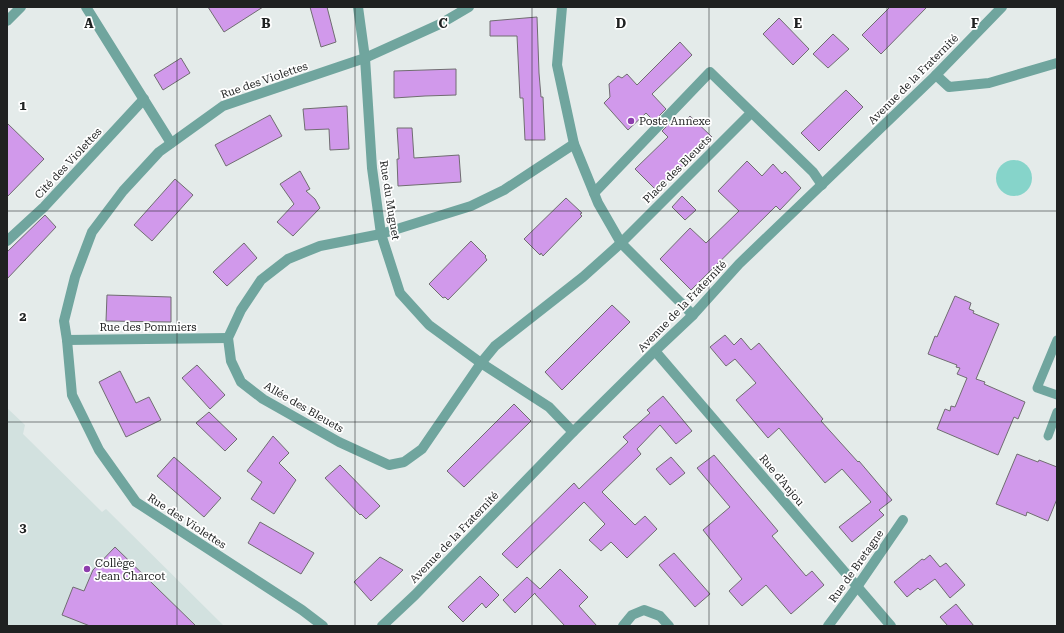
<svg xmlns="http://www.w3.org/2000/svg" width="1064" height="633" font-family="'Roboto Serif',serif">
  <rect width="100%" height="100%" fill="#e4ebea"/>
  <polygon fill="#d2e1df" points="7,408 25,425 23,434 102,512 106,509 224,626 7,626"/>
  <circle fill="#86d4ca" cx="1014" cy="178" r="18"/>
  <g fill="#d199eb" stroke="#706d71">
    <polygon points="208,7 263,7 224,32"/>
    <polygon points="310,7 327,7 336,42 321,47"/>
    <polygon points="890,7 927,7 881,54 862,35"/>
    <polygon points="537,17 539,73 541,97 543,97 545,140 525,140 523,98 520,98 517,36 490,36 490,21"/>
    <polygon points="779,18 809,49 793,65 763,34"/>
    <polygon points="833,34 849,49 828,68 813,54"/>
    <polygon points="680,42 692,55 652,94 666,109 654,121 646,113 628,130 604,103 610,97 609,84 618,76 622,78 627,74 637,85"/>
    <polygon points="181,58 190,73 163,90 154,75"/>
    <polygon points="456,69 456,95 425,96 394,98 394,71"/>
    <polygon points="846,90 863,107 819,151 801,133"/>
    <polygon points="347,106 349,149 330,150 329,129 305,130 303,109"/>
    <polygon points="270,115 282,136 226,166 215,145"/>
    <polygon points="690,116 712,137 657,191 635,169 668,137 662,131 675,118 681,125"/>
    <polygon points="7,123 44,159 7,197"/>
    <polygon points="397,128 412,128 414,158 459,155 461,182 398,186 397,159 399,159"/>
    <polygon points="747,161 762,176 773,164 782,174 785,171 801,188 780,210 776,206 691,290 660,259 690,228 706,243 739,211 718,191"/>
    <polygon points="300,171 310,189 306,191 315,199 320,208 293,236 277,222 294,204 280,184"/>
    <polygon points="175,179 193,195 152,241 134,225"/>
    <polygon points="682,196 696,210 685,220 672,207"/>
    <polygon points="566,198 582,213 580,214 582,216 543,256 541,253 540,255 524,239"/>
    <polygon points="45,215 56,227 7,279 7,252"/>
    <polygon points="471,241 486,256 485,257 487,260 448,300 445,297 443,298 429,284"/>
    <polygon points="244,243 257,258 227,286 213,272"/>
    <polygon points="107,295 171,297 171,322 106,321"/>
    <polygon points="955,296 971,303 969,309 974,311 973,313 999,324 976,379 985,382 984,384 1025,402 1018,419 1014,417 998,455 937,429 945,409 950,411 951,406 955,407 967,378 957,374 960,368 956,367 957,365 928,354 935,336 937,337"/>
    <polygon points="612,305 630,322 562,390 545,372"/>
    <polygon points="725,335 734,345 741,338 751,350 759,343 823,419 821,421 858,462 859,461 892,500 879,510 884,515 852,542 839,527 871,502 842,469 825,483 779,428 768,438 736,400 756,383 735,359 726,366 710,347"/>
    <polygon points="197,365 225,395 210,409 182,378"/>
    <polygon points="120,371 136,403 149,397 161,420 126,437 99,382"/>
    <polygon points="663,396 692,431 676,444 660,425 637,449 641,454 602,492 635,525 645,516 657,529 627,558 611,542 601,551 589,540 605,524 584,502 517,568 502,554 574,483 579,489 628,442 623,437 650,413 647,410"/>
    <polygon points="514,404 531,421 464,487 447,471"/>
    <polygon points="209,412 237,439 225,451 196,423"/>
    <polygon points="273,436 289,453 279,463 296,480 274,514 251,499 262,482 247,471"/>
    <polygon points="1017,454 1038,462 1039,460 1057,467 1057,499 1048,521 1027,512 1026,516 996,504"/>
    <polygon points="714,455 778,531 772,536 806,576 812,571 824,585 791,614 766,585 742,606 729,591 742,579 703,530 730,507 697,468"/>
    <polygon points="174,457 221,498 204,517 157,476"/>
    <polygon points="671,457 685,473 670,485 656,469"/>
    <polygon points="340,465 380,506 366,519 361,514 360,515 325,478"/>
    <polygon points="260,522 314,553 301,574 248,543"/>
    <polygon points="115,547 196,626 90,626 62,615 73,587 84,591 93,570"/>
    <polygon points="674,553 710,594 695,607 659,565"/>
    <polygon points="930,555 940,567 946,563 965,585 950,598 935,579 920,590 918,588 907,597 894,582 922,559 924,560"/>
    <polygon points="380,557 403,570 371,601 354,582"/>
    <polygon points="560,569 588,597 579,606 597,626 565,626 535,594 535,593 515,613 503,600 527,577 540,589"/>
    <polygon points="480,576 499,595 486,608 482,603 463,622 448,607"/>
    <polygon points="956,604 974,626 948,626 940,617"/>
  </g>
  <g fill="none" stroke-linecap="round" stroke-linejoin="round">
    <g stroke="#70a59e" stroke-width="9">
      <polyline points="1057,340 1037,388 1057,395"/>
      <polyline points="1048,436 1057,412"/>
    </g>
    <g stroke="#70a59e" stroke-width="10">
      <polyline points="86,7 171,143"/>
      <polyline points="358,7 365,58 372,168 381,234 400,293 429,325 481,363 549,407 573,432"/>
      <polyline points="562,7 557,65 574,144 594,193 598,203 621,243 693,315"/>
      <polyline points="7,21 21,7"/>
      <polyline points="936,75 949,87 989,83 1057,63"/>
      <polyline points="574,144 504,190 471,206 381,234 320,246 288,259 261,280 241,310 228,338 231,361 241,382 263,399 339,442 389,465 404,462 422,449 481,363 495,346 583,277 621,243 751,113"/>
      <polyline points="594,193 710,72 813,172 822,185"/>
      <polyline points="7,241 44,207 144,99"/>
      <polyline points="67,340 228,338"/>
      <polyline points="655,351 891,626"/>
      <polyline points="323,626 302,610 136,502 99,450 72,395 67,340 64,321 75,277 92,232 123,191 159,152 223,106 365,58 440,24 469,7"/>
      <polyline points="382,626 415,595 573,432 655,351 693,315 739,264 936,75 1002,7"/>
      <polyline points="623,626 632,615 644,610 660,616 669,626"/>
      <polyline points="828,626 857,587 903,520"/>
    </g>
  </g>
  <path fill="none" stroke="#1f2121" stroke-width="1" stroke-opacity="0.55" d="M177 7V626M355 7V626M532 7V626M709 7V626M887 7V626M7 211H1057M7 422H1057"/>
  <g fill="#8d3dad" stroke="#fff" stroke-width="1.5">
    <circle cx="631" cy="121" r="4"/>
    <circle cx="87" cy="569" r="4"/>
  </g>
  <g text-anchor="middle" stroke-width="3.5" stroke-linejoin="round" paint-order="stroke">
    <g font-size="11" fill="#1f2121" stroke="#fff">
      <text transform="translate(913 79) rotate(-45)" y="4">Avenue de la Fraternité</text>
      <text transform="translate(264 80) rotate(-19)" y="4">Rue des Violettes</text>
      <text transform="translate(68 163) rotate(-47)" y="4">Cité des Violettes</text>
      <text transform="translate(677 169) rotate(-45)" y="4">Place des Bleuets</text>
      <text transform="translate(390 200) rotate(81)" y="4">Rue du Muguet</text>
      <text transform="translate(682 306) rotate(-46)" y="4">Avenue de la Fraternité</text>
      <text x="148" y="331">Rue des Pommiers</text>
      <text transform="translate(304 407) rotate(30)" y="4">Allée des Bleuets</text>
      <text transform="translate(782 480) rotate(50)" y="4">Rue d'Anjou</text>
      <text transform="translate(187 521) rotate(33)" y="4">Rue des Violettes</text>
      <text transform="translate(454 537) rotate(-46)" y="4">Avenue de la Fraternité</text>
      <text transform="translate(856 566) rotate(-55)" y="4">Rue de Bretagne</text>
    </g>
    <g font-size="11" fill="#1f2121" stroke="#fff" text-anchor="start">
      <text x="639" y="125">Poste Annexe</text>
      <text x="95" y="567">Collège<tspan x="95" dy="13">Jean Charcot</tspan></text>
    </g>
  </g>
  <g font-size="13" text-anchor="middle" font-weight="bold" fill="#1f2121" stroke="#fff" stroke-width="3.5" stroke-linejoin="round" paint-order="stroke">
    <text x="89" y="28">A</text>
    <text x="266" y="28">B</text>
    <text x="443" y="28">C</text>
    <text x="621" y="28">D</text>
    <text x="798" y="28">E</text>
    <text x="975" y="28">F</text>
    <text x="23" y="110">1</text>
    <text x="23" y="321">2</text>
    <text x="23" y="532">3</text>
  </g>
  <rect width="1064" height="633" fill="none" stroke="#1f2121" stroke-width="16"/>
</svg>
